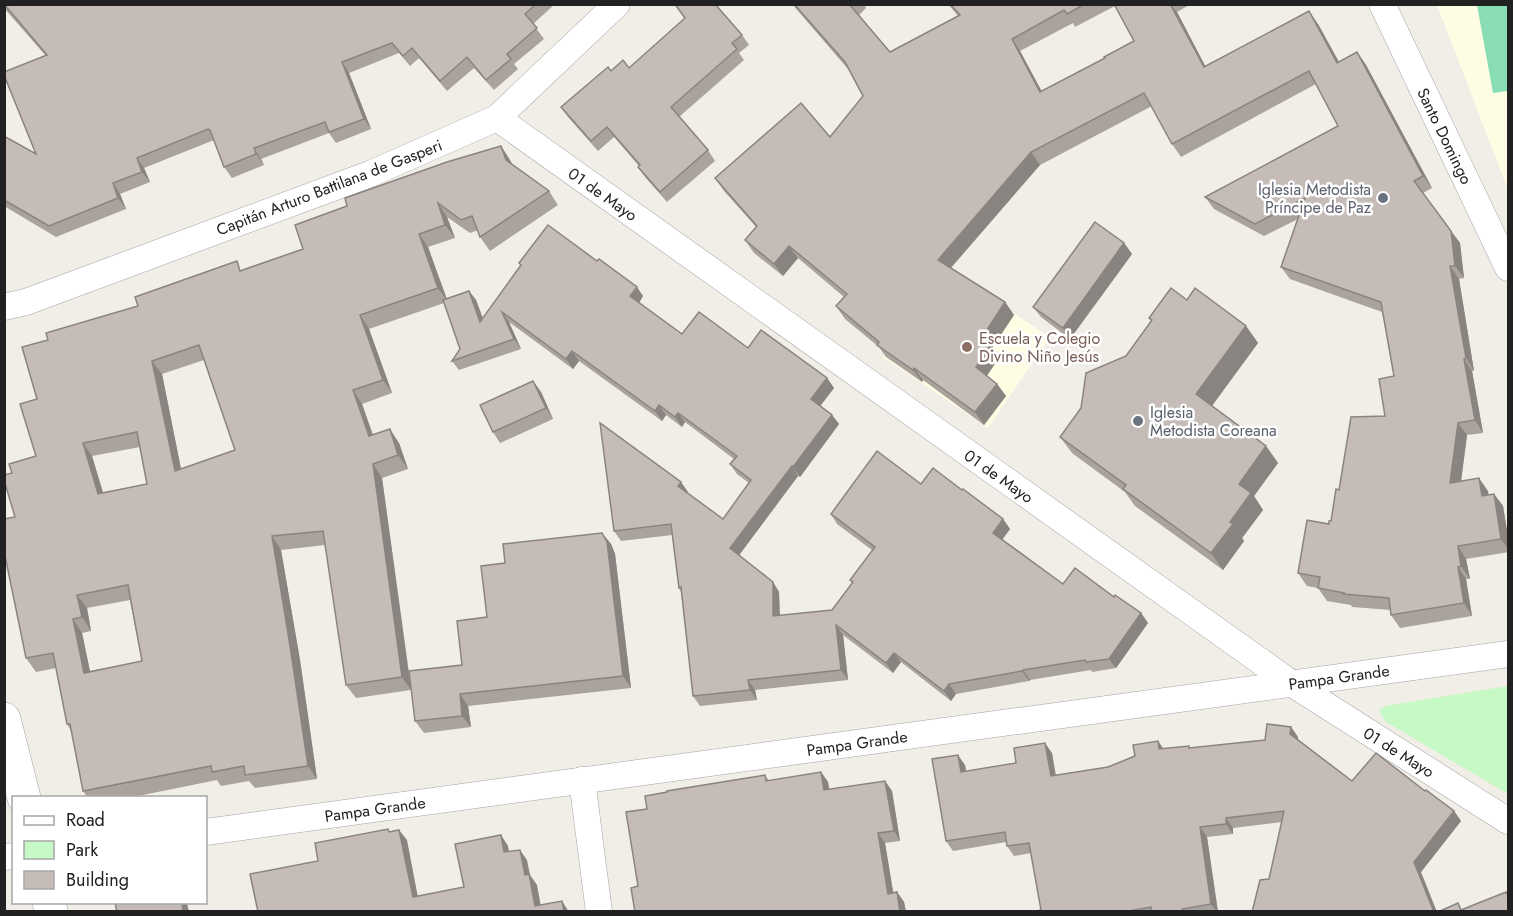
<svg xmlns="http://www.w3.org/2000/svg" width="1513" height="916" font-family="Jost,sans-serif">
  <rect width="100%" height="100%" fill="#f1ede7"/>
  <g fill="#fefce3">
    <polygon points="1437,5 1508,5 1508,190"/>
    <polygon points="951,272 1050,337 988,428 883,357 904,328"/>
  </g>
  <polygon fill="#c7f9c6" points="1508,686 1508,794 1386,722 1379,711 1385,706"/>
  <polygon fill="#88ddb5" points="1477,5 1508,5 1508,91 1493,93"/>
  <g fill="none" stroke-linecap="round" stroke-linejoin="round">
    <defs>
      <g id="minor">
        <polyline points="1382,4 1508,268"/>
        <polyline points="497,118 1291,683 1508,821"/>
        <polyline points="4,307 26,302 370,174 497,118 617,4"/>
        <polyline points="582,780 599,912"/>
        <polyline points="206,832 1508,654"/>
        <polyline points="4,857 14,856"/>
      </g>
      <g id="tertiary">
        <polyline points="4,719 24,798"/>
        <polyline points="49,902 51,912"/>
      </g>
    </defs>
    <use href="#minor" stroke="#a5a5a5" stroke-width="27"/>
    <use href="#tertiary" stroke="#a5a5a5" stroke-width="34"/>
    <use href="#minor" stroke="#fff" stroke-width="26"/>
    <use href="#tertiary" stroke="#fff" stroke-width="33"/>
  </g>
  <g fill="#a9a29d" fill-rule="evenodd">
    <polygon points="4,4 555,4 533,24 544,39 514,64 518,69 494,90 474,68 447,91 419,58 410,66 399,53 349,73 371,129 336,143 329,133 261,159 264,165 232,178 224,167 214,140 144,168 150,182 120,194 126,209 56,237 4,206 4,136 36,154 46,56 4,8"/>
    <polygon points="674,4 715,4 742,35 749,45 739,53 744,60 679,117 708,150 715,161 667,202 645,177 638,167 639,166 614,137 598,151 568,117 561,107 629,68 685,19"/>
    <path d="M792 4H864L866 8 859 15 890 52 958 16 948 4H1191L1177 12 1205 66 1318 24 1339 62 1357 52 1366 65 1432 188 1423 193 1460 243 1464 278 1459 279 1474 371H1472L1483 433 1467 435 1461 482 1488 491V495L1494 494 1503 506 1509 543V552L1466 559 1470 579H1466L1472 616 1400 628 1391 615V610L1352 607 1351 605 1327 601 1318 588 1307 586 1298 573 1331 521 1339 490 1385 416 1394 376 1382 312 1290 279 1281 267 1298 219 1264 236 1214 209 1205 197 1338 126 1316 84 1181 157 1172 144 1152 106 1040 165 951 268 1005 302 1014 315 992 348 999 358 987 376 997 384 1006 396 984 425 923 380 922 382 886 357 879 347 845 319 836 306 844 297 798 258 783 276 754 253 745 240 756 227 724 191 715 178 830 137 863 96 848 69ZM1115 6 1134 41 1105 58 1042 92 1020 51 1073 23 1075 27Z"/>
    <path d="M501 146 510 160 512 164 549 191 558 205 490 251 480 237 478 230 470 233 447 217 455 238 428 247 446 299 469 291 476 300 483 318 521 266 519 263 643 296 639 303 682 334 748 348 827 378 834 388 820 406 832 415 839 424 800 477 798 476 739 555 773 582 779 592 780 616 832 610 852 583 850 580 872 550 837 524 831 514 921 484 1003 519 1010 529 1002 539 1063 584 1114 597 1141 613 1148 623 1116 668 1092 672 1091 670 1030 680 1029 681 956 694 951 701 901 662 893 673 843 635 848 680 755 690 757 700 700 706 693 696 681 592 679 588 672 535 621 541 614 531 681 482 687 493 723 519 749 483 737 474 730 464 734 459 685 422 682 427 666 415 662 421 579 361 573 369 509 322 521 349 459 370 452 361 460 349 444 303 369 329 392 393 362 404 373 435 399 443 408 469 382 478 411 687 462 665 487 617 505 563 602 533 611 544 615 554 631 688 468 706 471 727 424 733 415 721 411 690 356 698 346 685 325 545 281 550 300 660 317 779 255 788 249 781 221 786 217 780 128 798H88L83 791 71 731 67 724 56 668 36 672 26 658 12 473 36 456 37 399 48 340 138 306 303 249 347 206ZM204 360 235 450 181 469 162 374ZM140 447 147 484 103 492 92 456ZM130 600 142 661 90 671 82 633 91 631 87 608Z"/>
    <polygon points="1124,243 1132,254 1070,339 1041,317 1033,307"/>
    <polygon points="1187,300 1246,326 1258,343 1212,406 1266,446 1278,463 1254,496 1263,510 1242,538 1244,541 1223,570 1135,506 1125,492 1072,453 1060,437 1126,356 1151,321 1149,318"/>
    <polygon points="533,381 541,392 553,419 500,443 493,432"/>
    <polygon points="1291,727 1298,737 1298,739 1352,781 1425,791 1454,811 1461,821 1421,872 1269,879 1282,822 1233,828 1233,834 1207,837 1218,912 1032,912 1041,910 1031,853 1014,856 1007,846 1006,842 953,851 946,841 965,765 966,771 1016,763 1052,753 1056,775 1108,767 1135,756 1158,741 1163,749 1189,746 1190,748 1265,740"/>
    <polygon points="821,772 828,782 829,789 885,781 892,791 900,841 885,843 893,893 897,892 904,902 906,912 635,912 647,809 765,775 769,781"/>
  </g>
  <g fill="#8a8480">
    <polygon points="1170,4 1177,12 1212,79 1204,67"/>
    <polygon points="1309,11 1318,24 1346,75 1337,63"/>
    <polygon points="1012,39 1020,51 1049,105 1040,92"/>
    <polygon points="1357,52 1366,65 1432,188 1423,176"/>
    <polygon points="342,62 349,73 371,129 364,119"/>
    <polygon points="501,146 510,160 516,173 506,160"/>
    <polygon points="254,148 261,159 264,165 256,154"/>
    <polygon points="1031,152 1040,165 947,272 938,260"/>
    <polygon points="137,158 144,168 150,182 142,172"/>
    <polygon points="113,183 120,194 126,209 118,198"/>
    <polygon points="438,203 447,217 455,238 445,225"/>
    <polygon points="1451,231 1460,243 1464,278 1455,266"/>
    <polygon points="419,234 428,247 448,302 438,288"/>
    <polygon points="1124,243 1132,254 1070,339 1063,328"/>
    <polygon points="789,246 798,258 783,276 774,264"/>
    <polygon points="1450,266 1459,279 1474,371 1466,358"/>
    <polygon points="637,287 643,296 637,306 630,296"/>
    <polygon points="469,291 476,300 487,331 480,322"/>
    <polygon points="1005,302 1014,315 992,348 999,358 984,379 976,367 981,339"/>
    <polygon points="502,312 509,322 521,349 514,339"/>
    <polygon points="360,315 369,329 392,393 383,380"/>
    <polygon points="1246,326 1258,343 1208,411 1196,394"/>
    <polygon points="572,351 579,361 573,369 566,359"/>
    <polygon points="1464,359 1472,371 1483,433 1475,420"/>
    <polygon points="152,361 162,374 184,484 175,471"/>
    <polygon points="914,368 923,380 922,382 913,370"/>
    <polygon points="827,378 834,388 818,409 811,399"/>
    <polygon points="533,381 541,392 553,419 546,408"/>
    <polygon points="997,384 1006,396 984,425 975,412"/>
    <polygon points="353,390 362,404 378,450 369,436"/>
    <polygon points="659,405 666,415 662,421 655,411"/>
    <polygon points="678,413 685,422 682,427 675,417"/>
    <polygon points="832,415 839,424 800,477 793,467"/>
    <polygon points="1458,423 1467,435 1459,496 1450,483"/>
    <polygon points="390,429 399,443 408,469 398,455"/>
    <polygon points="83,443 92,456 107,507 98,494"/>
    <polygon points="1266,446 1278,463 1254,496 1263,510 1242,538 1244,541 1223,570 1211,553 1230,522 1239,484"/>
    <polygon points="373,464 382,478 411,690 402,677"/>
    <polygon points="792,466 798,476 737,558 730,548"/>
    <polygon points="1479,478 1488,491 1491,508 1482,496"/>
    <polygon points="681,482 688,492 685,496 678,486"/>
    <polygon points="1494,494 1503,506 1509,543 1509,550 1501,539"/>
    <polygon points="1003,519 1010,529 1000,543 993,533"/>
    <polygon points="602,533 611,544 615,554 631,688 623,676"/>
    <polygon points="272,536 281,550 300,660 317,779 308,766"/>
    <polygon points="1458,546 1466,559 1470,579 1461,566"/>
    <polygon points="1458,567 1466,579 1472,616 1464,603"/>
    <polygon points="773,582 779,592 780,626 773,616"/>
    <polygon points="77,595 87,608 91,631 82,617"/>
    <polygon points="1141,613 1148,623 1116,668 1109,659"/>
    <polygon points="73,619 82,633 93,686 84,673"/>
    <polygon points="836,625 843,635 848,680 841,670"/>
    <polygon points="894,653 901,662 893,673 886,663"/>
    <polygon points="1023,670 1030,680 1029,681 1022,671"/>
    <polygon points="748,680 755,690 757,700 750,690"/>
    <polygon points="949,684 956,694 951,701 944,691"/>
    <polygon points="460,694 468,706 471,727 462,716"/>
    <polygon points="1291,727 1298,737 1297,744 1290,734"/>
    <polygon points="1158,741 1165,751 1159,749"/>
    <polygon points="1045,743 1052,753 1057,786 1051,776"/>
    <polygon points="958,755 965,765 968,782 961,772"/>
    <polygon points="821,772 828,782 831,800 824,790"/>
    <polygon points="885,781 892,791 900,841 894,831"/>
    <polygon points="1454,811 1461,821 1421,872 1437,912 1434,912 1414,862"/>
    <polygon points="1226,818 1233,828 1233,834 1226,824"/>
    <polygon points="1200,827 1207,837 1218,912 1217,912 1211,904"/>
    <polygon points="399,830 407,840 420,908 413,897"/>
    <polygon points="878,833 885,843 895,903 888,894"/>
    <polygon points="501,835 508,846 511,863 504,852"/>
    <polygon points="520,850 527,860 530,875 537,885 542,912 535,906 525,875"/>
    <polygon points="897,892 904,902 906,912 900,912"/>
    <polygon points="562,901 569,912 564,912"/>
    <polygon points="182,903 187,903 189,912 183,912"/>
  </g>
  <g fill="#c5bcb7" stroke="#8a8480" stroke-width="1.5" fill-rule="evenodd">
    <polygon points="4,4 536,4 525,14 537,28 507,54 511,59 486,80 467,57 440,81 412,48 403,56 392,43 342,62 364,119 329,132 325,122 254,148 256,154 224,167 210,130 208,129 137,158 142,172 113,183 118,198 49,226 4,200 4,136 36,154 4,75 4,72 47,55"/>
    <polygon points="675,4 715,4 742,35 732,43 737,49 671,107 708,150 660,192 638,167 640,165 607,127 591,141 561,107 608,67 611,71 623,60 629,68 685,18"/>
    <polygon points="794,4 849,4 890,52 960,15 950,4 1085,4 1067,14 1064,10 1012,39 1040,92 1105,58 1104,57 1134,41 1114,4 1170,4 1204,67 1309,11 1337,63 1357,52 1423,176 1414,181 1451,231 1455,266 1450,266 1466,358 1464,359 1475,420 1458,423 1450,483 1479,478 1482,496 1494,494 1501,539 1458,546 1461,566 1458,567 1464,603 1391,615 1389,598 1343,594 1344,593 1318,588 1320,577 1298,573 1307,520 1329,524 1329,521 1331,521 1336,489 1339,490 1351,417 1385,416 1379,379 1394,376 1381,302 1281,267 1305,198 1255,224 1205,197 1338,126 1309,71 1172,144 1144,93 1031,152 938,260 1005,302 981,339 990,346 976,367 997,384 975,412 914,368 913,370 877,345 879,342 836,306 847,294 789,246 774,264 745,240 757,226 715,178 801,103 830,137 863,96 845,62"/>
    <path d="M501 146 506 160 549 191 480 237 472 216 461 220 438 203 445 225 419 234 438 288 360 315 383 380 353 390 369 436 390 429 398 455 373 464 402 677 346 685 323 531 272 536 290 646 308 766 245 775 244 766 212 772 211 766 83 791 70 724H67L53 653 26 658 4 551V519L15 517 4 480V475L12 473 9 464 36 456 20 404 37 399 22 347 48 340 46 333 138 306 135 297 237 261 240 271 303 249 295 225 347 206 345 198 447 162ZM199 345 235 450 175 471 152 361ZM137 432 147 484 98 494 83 443ZM128 585 142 661 84 673 73 619 82 617 77 595Z"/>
    <polygon points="1095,222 1124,243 1063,328 1033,307"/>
    <polygon points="548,225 597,261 599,259 637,287 630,296 682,334 699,312 748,348 761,330 827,378 811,399 832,415 793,467 792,466 730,548 773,582 773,616 832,610 853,582 850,580 875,547 831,514 877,451 921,484 933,468 962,490 963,489 1003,519 993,533 1063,584 1075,568 1114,597 1115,595 1141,613 1109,659 1086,662 1085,660 1023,670 1022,671 949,684 944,691 894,653 886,663 836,625 841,670 748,680 750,690 693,696 681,587 679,588 671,524 614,531 600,423 681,482 678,486 723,519 751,480 730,464 737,456 678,413 675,417 659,405 655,411 572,351 566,359 502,312 514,339 452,361 460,349 443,300 469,291 480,322 521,265 519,263"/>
    <polygon points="1171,288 1187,300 1195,288 1246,326 1196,394 1266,446 1239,484 1251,493 1230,522 1233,524 1211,553 1123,489 1126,485 1060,437 1081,408 1086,373 1126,356 1152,320 1149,318"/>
    <polygon points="533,381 546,408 493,432 480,405"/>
    <polygon points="602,533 607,542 623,676 460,694 462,716 415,721 409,671 462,665 457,621 487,617 481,566 505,563 503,544"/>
    <polygon points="1267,724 1291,727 1290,734 1352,781 1376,753 1425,791 1426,790 1454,811 1414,862 1434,912 1252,912 1260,880 1269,879 1284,811 1226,818 1226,824 1200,827 1211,904 1182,909 1183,912 1152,912 1151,907 1123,912 1032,912 1041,910 1029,843 1007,846 1005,832 946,841 932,759 958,755 961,772 1016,763 1014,748 1045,743 1051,776 1108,767 1135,756 1133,745 1158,741 1159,749 1189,746 1189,748 1265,740"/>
    <polygon points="821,772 824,790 885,781 894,831 878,833 888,894 897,892 900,912 635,912 631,888 638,886 626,812 647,809 645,796 667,792 667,791 765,775 766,781"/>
    <polygon points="388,829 389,832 399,830 413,897 464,887 455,844 501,835 504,852 520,850 525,875 529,874 535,906 562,901 564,912 258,912 250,874 318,861 315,843"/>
    <polygon points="1506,892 1509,898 1509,912 1438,912 1458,903 1461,910"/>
    <polygon points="115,903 182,903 183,912 117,912"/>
  </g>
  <g fill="#6b7280" stroke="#fff" stroke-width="2">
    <circle cx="1383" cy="198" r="6"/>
    <circle cx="1138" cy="421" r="6"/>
  </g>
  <circle fill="#8d6e63" stroke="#fff" stroke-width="2" cx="967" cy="347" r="6"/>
  <g text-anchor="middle" stroke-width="5" stroke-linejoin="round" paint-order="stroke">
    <g font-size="16" fill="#212121" stroke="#fff">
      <text transform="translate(1445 136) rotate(64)" y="6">Santo Domingo</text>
      <text transform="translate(329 187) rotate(-21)" y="6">Capitán Arturo Battilana de Gasperi</text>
      <text transform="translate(603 194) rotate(35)" y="6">01 de Mayo</text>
      <text transform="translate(999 476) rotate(35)" y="6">01 de Mayo</text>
      <text transform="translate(1339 677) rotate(-8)" y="6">Pampa Grande</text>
      <text transform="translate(857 743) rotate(-8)" y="6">Pampa Grande</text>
      <text transform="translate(1399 752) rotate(32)" y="6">01 de Mayo</text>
      <text transform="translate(375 809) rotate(-8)" y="6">Pampa Grande</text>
    </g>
    <g font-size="16" fill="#5b616d" stroke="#fff" text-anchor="end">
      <text x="1371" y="195">Iglesia Metodista<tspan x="1371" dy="18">Príncipe de Paz</tspan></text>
      <text x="1150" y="418" text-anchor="start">Iglesia<tspan x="1150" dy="18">Metodista Coreana</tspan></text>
    </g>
    <g font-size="16" fill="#785e54" stroke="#fff" text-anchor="start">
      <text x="979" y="344">Escuela y Colegio<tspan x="979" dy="18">Divino Niño Jesús</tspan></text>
    </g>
  </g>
  <rect width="1513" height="916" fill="none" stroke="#212121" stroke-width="12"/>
  <rect x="12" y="796" width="195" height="108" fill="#ffffff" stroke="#a6a6a6" stroke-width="1.5"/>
  <rect x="24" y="816" width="30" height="9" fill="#ffffff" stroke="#a6a6a6" stroke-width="1.5"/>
  <text x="66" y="826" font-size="18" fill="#212121">Road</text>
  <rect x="24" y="841" width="30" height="18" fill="#c7f9c6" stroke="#a6a6a6" stroke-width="1.5"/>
  <text x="66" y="856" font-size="18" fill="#212121">Park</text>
  <rect x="24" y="871" width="30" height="18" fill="#c5bcb7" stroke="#a6a6a6" stroke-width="1.5"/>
  <text x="66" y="886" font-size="18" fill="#212121">Building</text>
</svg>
